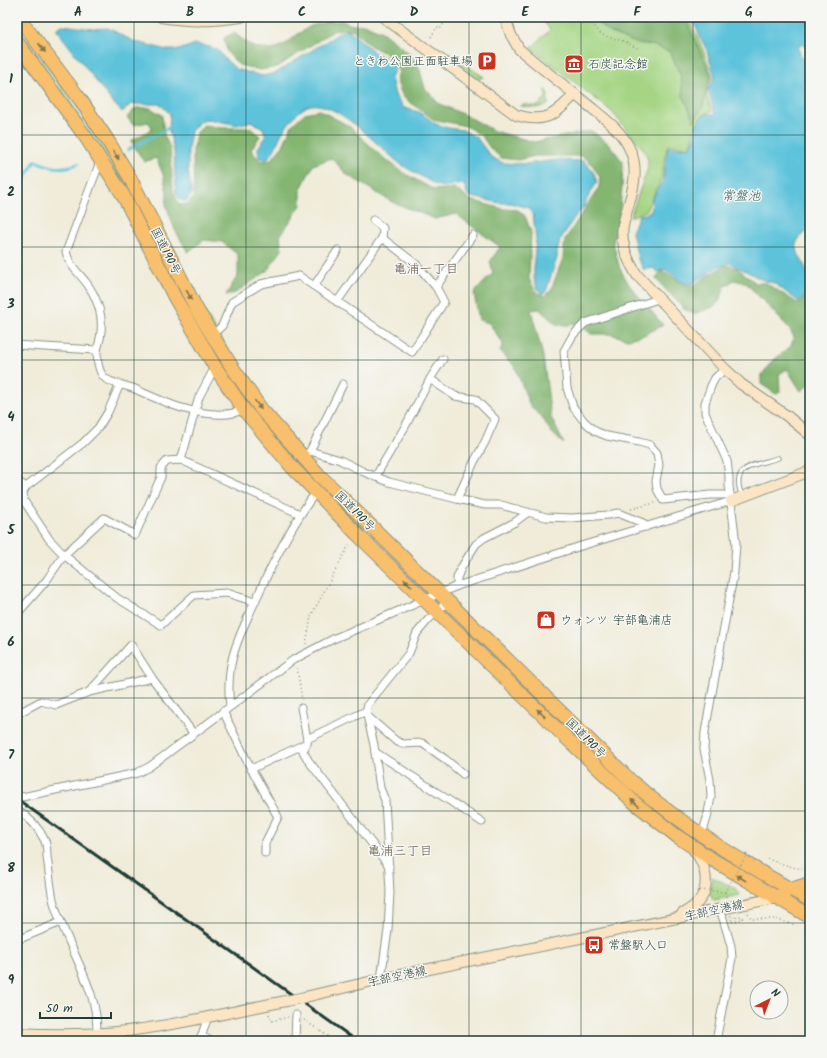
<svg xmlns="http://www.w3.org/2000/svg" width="827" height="1058" font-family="Kalam,'Klee One',sans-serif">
  <rect width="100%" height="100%" fill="#f6f6f2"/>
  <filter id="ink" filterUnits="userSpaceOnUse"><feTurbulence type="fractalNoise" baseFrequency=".025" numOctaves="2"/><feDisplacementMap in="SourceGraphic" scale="8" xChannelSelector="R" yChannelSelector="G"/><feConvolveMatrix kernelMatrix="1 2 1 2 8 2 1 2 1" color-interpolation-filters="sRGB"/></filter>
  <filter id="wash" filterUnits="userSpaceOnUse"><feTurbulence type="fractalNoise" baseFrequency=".012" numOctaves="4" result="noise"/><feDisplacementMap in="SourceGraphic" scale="16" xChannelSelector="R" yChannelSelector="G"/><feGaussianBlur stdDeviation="0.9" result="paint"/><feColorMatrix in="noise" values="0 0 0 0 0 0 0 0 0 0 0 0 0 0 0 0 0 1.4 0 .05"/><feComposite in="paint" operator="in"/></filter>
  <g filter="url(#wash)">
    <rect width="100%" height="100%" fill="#f0ecd9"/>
    <g fill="#a5d584" stroke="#62895c">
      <path d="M541 17H687C698 36 706 57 713 78L705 90 712 111C694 116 695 132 689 147L668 145 665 155 662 177 646 211 630 217 648 168V159L644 150 611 111 531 48 550 30Z"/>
      <polygon points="29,40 59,79 115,163 285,445 281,448 243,399 191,320 112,166 56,81 28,41"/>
      <polygon points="454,58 484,77 477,79 453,61"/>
      <polygon points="546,89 548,95 548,105 536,108 520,106 526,104 531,106 538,106 546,97"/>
      <polygon points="289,450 363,526 374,541 409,575 408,577 286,453"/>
      <polygon points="519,680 658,811 695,841 746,872 695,843 634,795 539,704"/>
      <polygon points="712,877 735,888 740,895 714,900 710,894"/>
    </g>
    <g fill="#84b672" stroke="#527a53">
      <polygon points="589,17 685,18 711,75 703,106 694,122 683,95 681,77 670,52 652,45 638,44 611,33"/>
      <polygon points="342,21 352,25 364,24 382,32 409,53 419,67 425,88 438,103 471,118 494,131 534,142 591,131 609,144 623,162 622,187 619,217 613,243 620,269 630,286 663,325 644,335 628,339 610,334 591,334 579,323 569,325 557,325 539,309 531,310 543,356 551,417 564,444 552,433 542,418 530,406 515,367 500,352 503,343 489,323 479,320 474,293 493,273 490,262 500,247 456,214 435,219 392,202 346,174 332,158 313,165 301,189 301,205 280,236 282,250 266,272 235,293 226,295 238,275 238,255 222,242 204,240 188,252 175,230 166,205 167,192 163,174 156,158 144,162 131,141 152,129 149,122 133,125 127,117 136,108 150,108 162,115 164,135 170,148 173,191 179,205 187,204 194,197 193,151 196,134 204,125 222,128 252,128 260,136 251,150 260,161 271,160 283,146 292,125 305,113 319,110 349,126 380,155 404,173 434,190 454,188 470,200 503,209 518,210 525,216 531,232 529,279 536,292 544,296 551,290 563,258 565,240 599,187 600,177 592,164 582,156 535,156 518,160 501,158 490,148 482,136 466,126 433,119 403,97 397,82 399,69 393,59 383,52 371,46 352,29 335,30 277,67 260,70 239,65 227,52 224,38 234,33 253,47 272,50 286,44 298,34 311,26 327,22"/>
      <path d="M726 265 737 268 756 283H766L797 303 810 296V384L801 391 787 369 779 374 780 392 776 394 761 384V376L774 360 791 346 794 337 788 327 746 283 734 280 724 287C720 308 713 307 694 314L684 309 656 279 661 271C674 275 678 284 693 286L706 276Z"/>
    </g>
    <g fill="#5dc3db" stroke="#3e8088">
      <path d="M689 17H810V49L801 44 798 49C802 56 805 66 805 74 806 85 801 84 807 96L805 98 810 102V229L799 237 796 244 798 253 810 277V294L798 301 774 283 763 280 730 263 717 267 691 284 682 282 665 269 658 272 653 268 644 270 638 259 632 232 639 215 646 214 652 209V199L663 180 668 147 690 148 695 136 698 121 705 114H715L708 90 715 77 706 48 700 38 697 29Z"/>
      <path d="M62 25 93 29 108 28 133 41 167 50H179L195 44 210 47 218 50 224 58 236 69 263 76 276 73 341 32 349 30 375 53 388 59 396 66 391 78 395 95 404 108 419 112 436 124 448 128 463 130 477 138 491 157 503 163 526 164 556 160 584 161 594 173 597 182 587 199 584 207 574 218 560 240 557 253V258L546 291 542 294 537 288 534 279V259L536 240 533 214 527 207 510 203H500L468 196 465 186 460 183C453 185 446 187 439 186 435 185 430 181 426 179 418 174 409 170 402 165 383 152 329 90 304 108 295 114 288 124 282 133 276 143 276 151 267 159L259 158 258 148 266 137 263 128 251 121 238 125 208 119 200 121 191 131 188 149V171L192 194 186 201 180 200 176 194 174 151 169 130 170 114 160 104H131L122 112 113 103 56 29Z"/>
    </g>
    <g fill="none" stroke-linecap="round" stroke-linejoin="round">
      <g stroke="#5dc3db" stroke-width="3">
        <polyline points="128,150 172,126"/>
        <path d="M17 192 35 161C53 168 60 170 78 164"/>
      </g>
    </g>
  </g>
  <g filter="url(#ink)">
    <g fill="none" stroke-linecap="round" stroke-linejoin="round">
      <defs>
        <path id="lane" d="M742 496C729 465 756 465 778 458"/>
        <g id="street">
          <polyline points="373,220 383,228 382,238"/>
          <polyline points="314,286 338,250"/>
          <polyline points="436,287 473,235"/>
          <polyline points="658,299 585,323 573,335 564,351 567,388 573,407 584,421 595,431 607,436 639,442 650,445 657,453 659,465 656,481 657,489 663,500 710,495 730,495"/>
          <polyline points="212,335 222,326 232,302 261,284 299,276 412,352 444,302 436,287 416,264 382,238 337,302"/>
          <path d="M17 345 44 347 97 350C97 359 98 373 106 379 111 383 128 386 135 389 164 402 193 416 226 414 232 414 238 411 244 410"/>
          <path d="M97 350C105 326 102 306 88 285 79 272 71 269 66 252L101 159"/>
          <polyline points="430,379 455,396 475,399 495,419 485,442 474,462 457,499"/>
          <polyline points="310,451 343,384"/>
          <polyline points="303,458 310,451 340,460 364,472 389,482 457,499 485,505 501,505 546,517 572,518 608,515 618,513 643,523 646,527"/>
          <polyline points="181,460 199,397 215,367"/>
          <polyline points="375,477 406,425 430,379 443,359"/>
          <polyline points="17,481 26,487"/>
          <polyline points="457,586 457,578 461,568 476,544 484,538 515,522 527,513"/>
          <polyline points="255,602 227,593 194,595 161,625 117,598 64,555 104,518 135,535 161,477 161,468 167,461 181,460 300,514"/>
          <polyline points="17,614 46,581 64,555 49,539 24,501 23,493 26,487 83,443 98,428 108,412 120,384"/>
          <polyline points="89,692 152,678"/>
          <path d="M230 705C228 693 229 672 232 660 236 641 245 624 253 606 271 566 290 527 316 492"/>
          <polyline points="301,708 307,739"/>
          <polyline points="223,711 246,759 278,817 265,843 265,853"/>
          <polyline points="366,711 307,739 307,743 303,751 308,760 389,866"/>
          <polyline points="17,714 41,701 56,705 89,692 131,645 152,678 193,733"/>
          <polyline points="368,717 396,741 403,744 422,743 445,759 463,774"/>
          <polyline points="375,752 482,822"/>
          <polyline points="251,769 307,743"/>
          <polyline points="17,798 137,773 149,767 293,660 333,639 457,586 581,546 731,501"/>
          <path d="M17 810C29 817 39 828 45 841 47 846 47 852 47 857 49 870 50 885 53 899 63 941 106 999 95 1041"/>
          <polyline points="702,835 707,818 711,797 710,780 704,749 705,732 734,572 736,544 729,486 729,477 727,461 705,413 705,403 711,386 715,378 725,369"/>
          <polyline points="17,940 61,922"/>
          <polyline points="381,979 388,930 390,892 385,800 380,788 374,745 366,711 368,704 409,653 417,633 428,620 448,601"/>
          <polyline points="201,1036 211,1041"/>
          <polyline points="200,1041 208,1016"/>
          <polyline points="295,1041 296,1015"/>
          <polyline points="716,1041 732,958 731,946 720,908"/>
        </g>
        <g id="secondary">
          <path d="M161 17C191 22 211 21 241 17"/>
          <path d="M383 17 516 115C546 124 555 115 575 94"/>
          <path d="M505 17 511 35 519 49C541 68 565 86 588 105 604 118 623 131 631 152 641 178 628 201 623 226 620 244 628 261 637 275L725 369 741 384 787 416 810 435"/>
          <polyline points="731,501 810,471"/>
          <path d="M682 914C687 911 691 909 695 905 712 890 707 865 693 849"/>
          <polyline points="305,997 381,979 775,898"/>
          <path d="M17 1033C54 1035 90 1035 127 1031 180 1025 233 1011 286 1001"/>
        </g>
        <polyline id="primary" points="775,898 791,889 810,883"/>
        <g id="highway">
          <path d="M18 17 80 99 108 141 129 176 197 310 230 364 261 409 319 475 632 782C686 829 747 865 810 900"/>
          <polyline points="17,42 85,136 123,195 175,298 215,367 244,410 292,467 357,534 558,730 635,803 678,837 713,860 810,917"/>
        </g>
      </defs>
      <use href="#lane" stroke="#889486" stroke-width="5.5"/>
      <use href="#street" stroke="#889486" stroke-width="9"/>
      <use href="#secondary" stroke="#889486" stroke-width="12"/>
      <use href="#primary" stroke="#889486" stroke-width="14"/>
      <use href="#highway" stroke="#889486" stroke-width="15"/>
      <g stroke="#889486" stroke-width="1.5" stroke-dasharray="1 3" stroke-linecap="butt">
        <polyline points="582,17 593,25 602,35 623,41 639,49"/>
        <polyline points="431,37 437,27 440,29 448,17"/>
        <polyline points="631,509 655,503"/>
        <polyline points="306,644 311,616 350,543"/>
        <polyline points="297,668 302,700"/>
        <polyline points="767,859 796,868 810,869"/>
        <polyline points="748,913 750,917 753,919 774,919 796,925"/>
        <polyline points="732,922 743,919 742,916 734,918 733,917"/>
        <polyline points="269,1014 271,1021 288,1017"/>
        <polyline points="304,1020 335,1041"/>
      </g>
      <use href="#lane" stroke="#fff" stroke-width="3.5"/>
      <use href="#street" stroke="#fff" stroke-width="7"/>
      <use href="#secondary" stroke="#fce5c4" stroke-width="10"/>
      <use href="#primary" stroke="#f8bf6c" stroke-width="12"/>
      <use href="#highway" stroke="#f8bf6c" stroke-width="13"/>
      <polyline stroke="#1f3d34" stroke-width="3" points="17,799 357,1041"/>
      <defs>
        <polyline id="secondary-bridge" points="286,1001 305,997"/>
      </defs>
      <use href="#secondary-bridge" stroke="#889486" stroke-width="12" stroke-linecap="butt"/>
      <g stroke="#889486" stroke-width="1.5" stroke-dasharray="1 3" stroke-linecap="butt">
        <polyline points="697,892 699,890 725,892 748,852"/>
        <polyline points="725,892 732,922"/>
      </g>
      <use href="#secondary-bridge" stroke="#fce5c4" stroke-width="10"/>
    </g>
    <defs><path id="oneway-solid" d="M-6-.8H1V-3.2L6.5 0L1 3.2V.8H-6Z"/></defs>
    <g fill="#81784d">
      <use href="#oneway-solid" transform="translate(42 48) rotate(53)"/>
      <use href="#oneway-solid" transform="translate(116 155) rotate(59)"/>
      <use href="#oneway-solid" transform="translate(189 295) rotate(61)"/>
      <use href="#oneway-solid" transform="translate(258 405) rotate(54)"/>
      <use href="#oneway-solid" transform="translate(408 583) rotate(-136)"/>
      <use href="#oneway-solid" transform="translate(541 713) rotate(-136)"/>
      <use href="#oneway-solid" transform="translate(635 803) rotate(-139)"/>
      <use href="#oneway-solid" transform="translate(741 878) rotate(-150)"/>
    </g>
  </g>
  <path fill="none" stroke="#1f3d34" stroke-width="1" stroke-opacity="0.55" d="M134 17V1041M246 17V1041M358 17V1041M469 17V1041M581 17V1041M693 17V1041M17 135H810M17 247H810M17 360H810M17 473H810M17 585H810M17 698H810M17 811H810M17 923H810"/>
  <defs>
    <symbol id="parking-square" viewBox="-11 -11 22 22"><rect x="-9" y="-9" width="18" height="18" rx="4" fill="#c8321e" stroke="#f6f6f2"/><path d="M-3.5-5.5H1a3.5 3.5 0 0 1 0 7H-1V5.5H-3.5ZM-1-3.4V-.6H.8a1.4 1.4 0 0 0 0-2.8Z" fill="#fff"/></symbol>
    <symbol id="museum-square" viewBox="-11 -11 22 22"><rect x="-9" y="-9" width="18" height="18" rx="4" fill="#c8321e" stroke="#f6f6f2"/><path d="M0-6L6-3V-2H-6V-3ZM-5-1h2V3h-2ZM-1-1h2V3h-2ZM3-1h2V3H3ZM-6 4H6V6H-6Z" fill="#fff"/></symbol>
    <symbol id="shop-square" viewBox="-11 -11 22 22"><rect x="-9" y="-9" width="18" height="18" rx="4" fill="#c8321e" stroke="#f6f6f2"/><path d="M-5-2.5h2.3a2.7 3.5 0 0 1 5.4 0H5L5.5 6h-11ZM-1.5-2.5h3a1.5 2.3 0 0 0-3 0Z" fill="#fff"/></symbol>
    <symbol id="bus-square" viewBox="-11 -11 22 22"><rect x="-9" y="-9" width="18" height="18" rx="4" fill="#c8321e" stroke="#f6f6f2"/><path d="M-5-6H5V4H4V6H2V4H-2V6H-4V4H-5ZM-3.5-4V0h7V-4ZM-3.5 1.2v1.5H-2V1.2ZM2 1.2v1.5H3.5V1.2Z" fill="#fff"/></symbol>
  </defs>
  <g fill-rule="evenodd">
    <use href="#parking-square" x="476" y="50" width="22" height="22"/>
    <use href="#museum-square" x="563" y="53" width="22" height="22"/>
    <use href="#shop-square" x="535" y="609" width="22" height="22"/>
    <use href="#bus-square" x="583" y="934" width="22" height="22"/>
  </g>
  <g text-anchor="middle" stroke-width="3" stroke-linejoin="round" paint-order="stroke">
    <g font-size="12" fill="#1f3d34" stroke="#f6f6f2" text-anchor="start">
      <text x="473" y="65" text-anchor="end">ときわ公園正面駐車場</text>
      <text x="588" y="68">石炭記念館</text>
      <text x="560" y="624">ウォンツ 宇部亀浦店</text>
      <text x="608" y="949">常盤駅入口</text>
    </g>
    <g font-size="12" fill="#1f3d34" stroke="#f6f6f2">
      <text transform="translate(166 251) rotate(63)" y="4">国道190号</text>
      <text transform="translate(355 511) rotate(45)" y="4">国道190号</text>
      <text transform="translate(586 738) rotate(45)" y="4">国道190号</text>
      <text transform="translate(714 910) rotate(-12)" y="4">宇部空港線</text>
      <text transform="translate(397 976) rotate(-12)" y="4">宇部空港線</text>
    </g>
    <g font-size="13" font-style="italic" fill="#2e5e5e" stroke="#f6f6f2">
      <text x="741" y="200">常盤池</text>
    </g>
    <g font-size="13" fill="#6a5e54" stroke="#f6f6f2">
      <text x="426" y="273">亀浦一丁目</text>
      <text x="400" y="855">亀浦三丁目</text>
    </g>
  </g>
  <rect width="827" height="1058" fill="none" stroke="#f6f6f2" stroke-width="44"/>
  <g transform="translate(769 1000) rotate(42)"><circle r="19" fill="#f6f6f2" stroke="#a0aca6"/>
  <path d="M0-3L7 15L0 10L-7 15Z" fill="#c8321e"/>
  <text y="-6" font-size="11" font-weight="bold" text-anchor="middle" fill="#1f3d34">N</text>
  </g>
  <path d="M40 1012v6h71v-6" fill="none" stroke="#1f3d34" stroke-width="2"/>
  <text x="46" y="1012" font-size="12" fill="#1f3d34" stroke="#f6f6f2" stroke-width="3" paint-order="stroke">50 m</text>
  <rect x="22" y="22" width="783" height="1014" fill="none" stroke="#1f3d34" stroke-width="1.5"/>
  <g font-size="13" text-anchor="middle" font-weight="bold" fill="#1f3d34">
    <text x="78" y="16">A</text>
    <text x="190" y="16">B</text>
    <text x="302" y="16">C</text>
    <text x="414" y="16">D</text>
    <text x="525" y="16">E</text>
    <text x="637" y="16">F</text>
    <text x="749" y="16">G</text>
    <text x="11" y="83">1</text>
    <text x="11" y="196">2</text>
    <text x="11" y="308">3</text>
    <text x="11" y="421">4</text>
    <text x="11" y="534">5</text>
    <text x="11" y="646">6</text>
    <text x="11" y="759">7</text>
    <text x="11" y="872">8</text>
    <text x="11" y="984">9</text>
  </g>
</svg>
